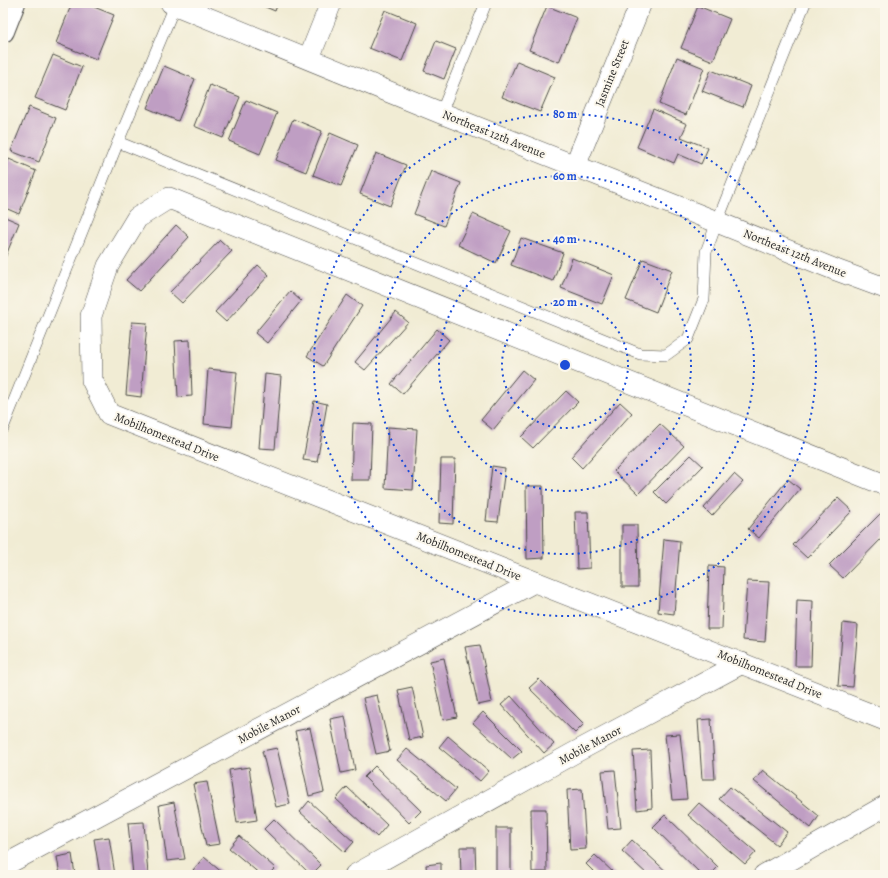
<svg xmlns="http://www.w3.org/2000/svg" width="888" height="878" font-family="Alegreya,serif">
  <rect width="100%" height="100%" fill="#fbf7ec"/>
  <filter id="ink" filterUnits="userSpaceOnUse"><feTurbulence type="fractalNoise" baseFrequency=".025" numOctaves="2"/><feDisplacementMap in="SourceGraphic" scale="8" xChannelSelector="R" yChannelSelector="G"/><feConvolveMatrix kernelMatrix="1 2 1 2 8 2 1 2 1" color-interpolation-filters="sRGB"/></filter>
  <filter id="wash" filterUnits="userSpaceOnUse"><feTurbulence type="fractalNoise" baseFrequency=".012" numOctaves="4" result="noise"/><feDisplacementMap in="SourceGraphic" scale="16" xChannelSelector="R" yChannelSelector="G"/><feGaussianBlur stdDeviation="0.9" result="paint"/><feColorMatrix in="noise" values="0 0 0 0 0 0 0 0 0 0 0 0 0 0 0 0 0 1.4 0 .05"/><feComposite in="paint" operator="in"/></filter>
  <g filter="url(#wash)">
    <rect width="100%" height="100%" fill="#f1ecd4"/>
    <g id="blocks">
      <g fill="#bf9ec3">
        <polygon points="72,3 84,3 114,15 96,59 56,43"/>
        <polygon points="256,3 278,3 275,11"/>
        <polygon points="547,6 577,18 559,62 529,50"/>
        <polygon points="698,6 730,19 713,61 681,48"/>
        <polygon points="385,10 417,23 402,61 369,48"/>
        <polygon points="436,41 456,49 444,79 424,71"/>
        <polygon points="53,55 82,67 65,110 35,98"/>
        <polygon points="677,57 704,68 686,115 659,104"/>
        <polygon points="517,61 555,77 540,112 502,97"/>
        <polygon points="164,66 195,79 178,121 147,108"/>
        <polygon points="711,70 751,86 743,107 702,91"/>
        <polygon points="210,85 240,97 223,138 194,126"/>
        <polygon points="246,100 277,113 260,154 229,141"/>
        <polygon points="29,107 56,118 39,162 11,151"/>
        <polygon points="653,109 687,124 681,137 708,148 701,164 678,154 674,163 637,147"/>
        <polygon points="293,119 322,131 306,172 276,160"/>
        <polygon points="330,133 358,145 341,186 313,175"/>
        <polygon points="376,153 406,165 390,206 360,194"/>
        <polygon points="9,159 36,171 19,214 3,207 3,173"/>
        <polygon points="431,171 461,183 444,226 414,214"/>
        <polygon points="473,214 511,231 496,263 458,245"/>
        <polygon points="3,216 19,223 3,263"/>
        <polygon points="176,225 189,237 139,291 126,280"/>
        <polygon points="521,238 563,253 553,281 511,265"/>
        <polygon points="220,240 232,251 182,303 170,292"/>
        <polygon points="572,258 614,275 602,304 561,288"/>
        <polygon points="643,259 672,270 656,312 626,300"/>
        <polygon points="258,265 269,275 226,322 215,312"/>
        <polygon points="290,291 301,301 267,343 255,333"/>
        <polygon points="347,295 362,306 323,366 307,356"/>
        <polygon points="396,312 408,322 365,370 355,362"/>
        <polygon points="132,322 147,323 141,397 126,395"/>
        <polygon points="437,329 449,340 403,394 391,384"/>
        <polygon points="190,340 192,396 178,397 175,341"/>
        <polygon points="208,369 237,372 232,427 204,424"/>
        <polygon points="522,370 534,380 493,430 481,420"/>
        <polygon points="265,374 281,376 275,449 259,448"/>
        <polygon points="566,391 578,402 533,448 521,437"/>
        <polygon points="314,401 327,404 317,462 303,460"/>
        <polygon points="620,402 632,413 582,468 571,457"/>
        <polygon points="353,423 372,424 370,480 351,480"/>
        <polygon points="660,424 684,446 638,494 614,471"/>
        <polygon points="388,427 417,429 413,490 385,488"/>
        <polygon points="691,455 703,466 666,504 654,492"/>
        <polygon points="441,459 455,459 453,524 439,523"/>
        <polygon points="492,466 505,468 498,522 486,521"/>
        <polygon points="734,474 743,482 712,516 704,508"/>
        <polygon points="788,479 800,489 759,538 748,529"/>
        <polygon points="526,486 543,486 544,558 527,559"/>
        <polygon points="838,498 852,511 807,558 793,545"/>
        <polygon points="575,512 588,512 590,568 577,569"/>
        <polygon points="881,513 885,517 885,535 843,578 829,565"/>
        <polygon points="622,525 637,525 638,587 622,587"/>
        <polygon points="664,539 680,541 674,614 658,612"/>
        <polygon points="709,566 724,567 722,629 707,629"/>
        <polygon points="747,581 769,582 765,642 743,640"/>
        <polygon points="797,600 813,601 811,666 795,666"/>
        <polygon points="843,623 858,625 853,687 838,686"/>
        <polygon points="480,645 492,702 478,705 465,647"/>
        <polygon points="444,658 457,717 443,720 430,661"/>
        <polygon points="539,679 584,724 575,733 529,688"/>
        <polygon points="412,687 423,737 409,740 398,690"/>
        <polygon points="377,695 390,751 376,754 363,698"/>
        <polygon points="511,696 554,744 544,753 501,705"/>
        <polygon points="483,712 522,751 512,759 473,723"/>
        <polygon points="345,716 355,770 341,773 330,719"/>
        <polygon points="711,719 715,779 702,779 698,720"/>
        <polygon points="310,728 324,792 309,796 295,731"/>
        <polygon points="680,734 687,799 672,800 665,735"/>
        <polygon points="448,736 489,771 480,781 439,747"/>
        <polygon points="277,748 290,804 276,807 262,751"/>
        <polygon points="407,749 456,789 446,801 397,760"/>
        <polygon points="650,750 652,808 637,810 633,751"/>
        <polygon points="375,766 421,811 409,823 364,777"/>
        <polygon points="249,767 257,820 237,823 229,770"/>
        <polygon points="615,770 621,828 608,829 602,771"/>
        <polygon points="763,770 819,816 811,828 754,781"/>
        <polygon points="207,782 220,844 206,846 193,784"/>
        <polygon points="347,787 387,825 377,837 336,799"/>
        <polygon points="730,787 787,832 777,845 719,799"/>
        <polygon points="582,789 586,849 570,850 567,790"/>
        <polygon points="309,801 354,842 345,852 300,812"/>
        <polygon points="174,802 185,859 167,861 159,805"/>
        <polygon points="699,803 756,852 745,864 688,815"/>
        <polygon points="531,809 546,809 547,872 532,872"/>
        <polygon points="665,815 718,867 710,875 702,875 653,827"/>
        <polygon points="274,819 321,865 311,875 264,829"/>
        <polygon points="144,822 148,875 133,875 128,823"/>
        <rect x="496" y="828" width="15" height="47"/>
        <polygon points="239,836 275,868 268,875 261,875 229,848"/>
        <polygon points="109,837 115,875 100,875 94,839"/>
        <polygon points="632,840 670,875 648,875 622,851"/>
        <polygon points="460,847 475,847 476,875 461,875"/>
        <polygon points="72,854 75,875 60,875 57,857"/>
        <polygon points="595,855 616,875 597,875 586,864"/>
        <polygon points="204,857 225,875 200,875 193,870"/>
        <polygon points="441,863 441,875 427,875 426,865"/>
      </g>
    </g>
  </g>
  <g filter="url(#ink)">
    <use href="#blocks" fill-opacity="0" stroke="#494844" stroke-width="1"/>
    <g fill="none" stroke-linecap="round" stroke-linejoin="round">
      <defs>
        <g id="service">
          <polyline points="176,3 118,142 640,354 666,355 688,339 704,299 706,252 717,222 805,3"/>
          <polyline points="441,113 486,3"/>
          <polyline points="3,428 118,142"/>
        </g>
        <g id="minor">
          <polyline points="171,3 441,113 717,222 836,270 885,288"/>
          <polyline points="309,58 331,3"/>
          <polyline points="575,166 641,3"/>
          <polyline points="885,485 169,198 137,218 108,266 91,316 92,380 109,414 885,720"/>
          <polyline points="3,866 534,582"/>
          <polyline points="355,875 572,754 742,663"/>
          <polyline points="764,875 885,806"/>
        </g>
        <polyline id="tertiary" points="3,31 14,3"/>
      </defs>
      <use href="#service" stroke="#494844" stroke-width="12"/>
      <use href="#minor" stroke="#494844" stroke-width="22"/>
      <use href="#tertiary" stroke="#494844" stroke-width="24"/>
      <use href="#service" stroke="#fff" stroke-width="11"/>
      <use href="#minor" stroke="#fff" stroke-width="21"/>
      <use href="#tertiary" stroke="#fff" stroke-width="22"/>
    </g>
  </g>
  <g fill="none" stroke="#1d4ed8" stroke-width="2" stroke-dasharray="2 4">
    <circle cx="565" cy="365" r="63"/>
    <circle cx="565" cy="365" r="126"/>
    <circle cx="565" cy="365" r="189"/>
    <circle cx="565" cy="365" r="251"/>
  </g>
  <g text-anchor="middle" stroke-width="4" stroke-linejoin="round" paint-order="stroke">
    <g font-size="12" fill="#2b2b2b" stroke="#fbf7ec">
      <text transform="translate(612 73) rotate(-68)" y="4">Jasmine Street</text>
      <text transform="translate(494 134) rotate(22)" y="4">Northeast 12th Avenue</text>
      <text transform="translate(795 253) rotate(22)" y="4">Northeast 12th Avenue</text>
      <text transform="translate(167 437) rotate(22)" y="4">Mobilhomestead Drive</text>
      <text transform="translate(469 556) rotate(22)" y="4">Mobilhomestead Drive</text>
      <text transform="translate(770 674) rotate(22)" y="4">Mobilhomestead Drive</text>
      <text transform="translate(269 724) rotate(-28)" y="4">Mobile Manor</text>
      <text transform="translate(590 745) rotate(-28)" y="4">Mobile Manor</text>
    </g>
  </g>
  <circle cx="565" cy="365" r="6" fill="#1d4ed8" stroke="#fbf7ec" stroke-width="2"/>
  <g font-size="12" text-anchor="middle" font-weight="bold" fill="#1d4ed8" stroke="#fbf7ec" stroke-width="4" stroke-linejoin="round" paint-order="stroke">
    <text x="565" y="118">80 m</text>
    <text x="565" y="180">60 m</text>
    <text x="565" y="243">40 m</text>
    <text x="565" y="306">20 m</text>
  </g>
  <rect width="888" height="878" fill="none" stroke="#fbf7ec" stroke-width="16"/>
</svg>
